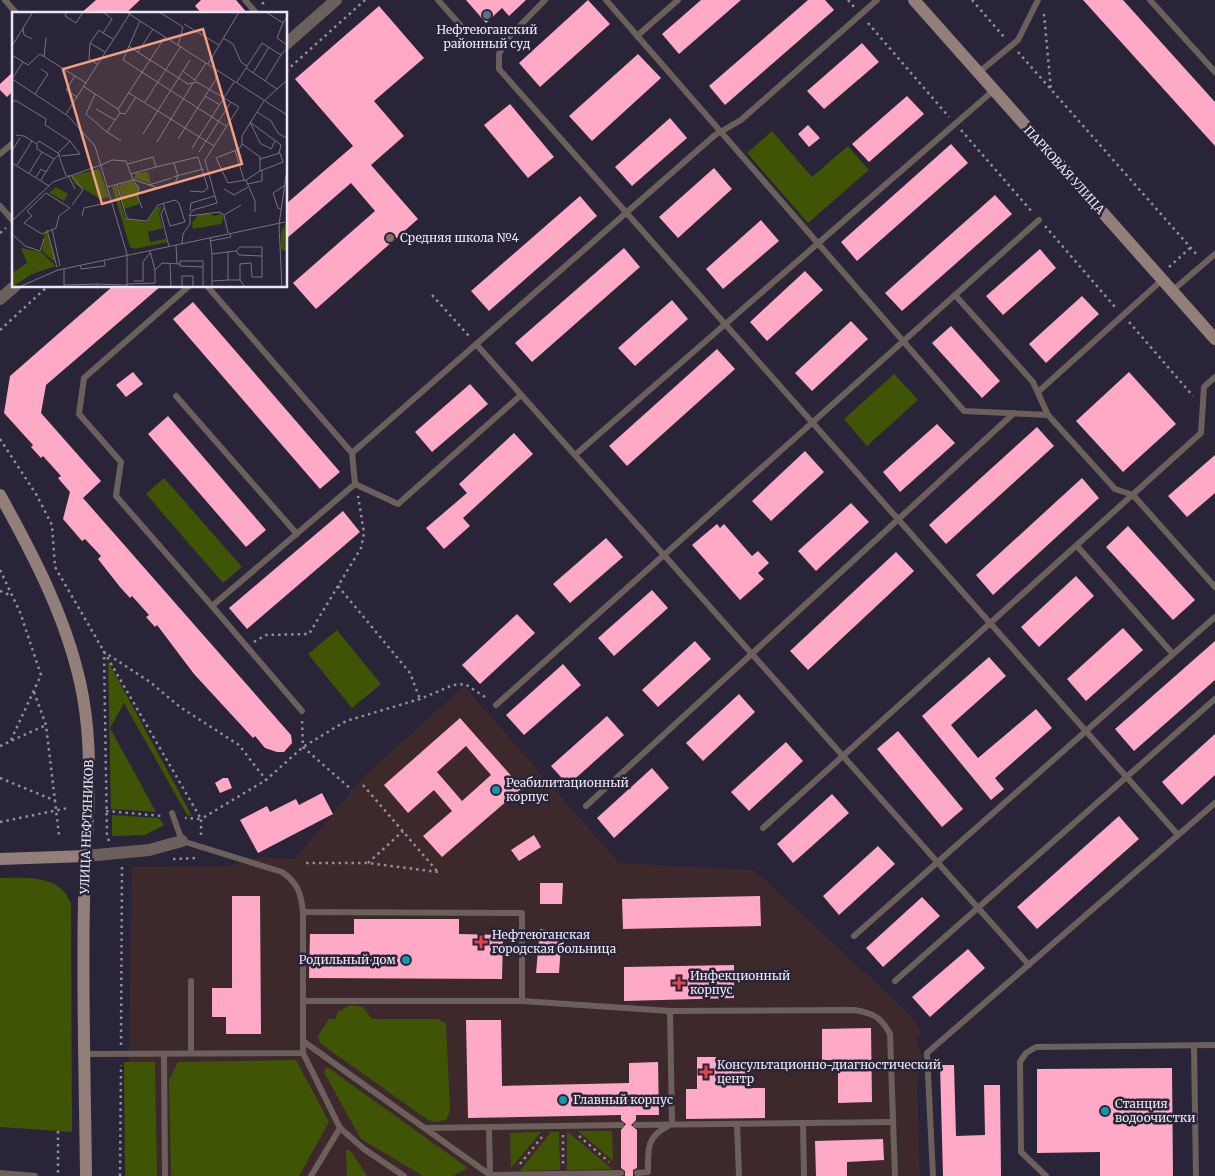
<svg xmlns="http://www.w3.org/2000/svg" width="1215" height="1176" font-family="Merriweather,serif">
  <rect width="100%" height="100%" fill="#292437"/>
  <polygon fill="#3d292b" points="464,686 619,863 754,870 910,1014 922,1032 916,1038 923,1060 917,1081 920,1176 125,1176 124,1062 129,1062 132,867 227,866 262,857 295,859 366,774"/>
  <g fill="#405405">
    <polygon points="772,131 812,177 848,146 869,170 808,223 747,153"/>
    <polygon points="894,374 918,400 867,446 844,419"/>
    <polygon points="164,478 242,567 223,583 146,494"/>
    <polygon points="337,630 381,684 352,708 308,654"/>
    <polygon points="108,661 192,816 187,815 124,703 110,728 156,812 111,809"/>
    <polygon points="112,815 159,818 164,825 145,835 112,836"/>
    <path d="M0 878C26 878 61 874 71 904L72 1132 0 1127Z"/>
    <polygon points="350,1005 363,1007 372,1019 438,1019 446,1023 450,1111 446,1120 436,1122 428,1120 320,1043 318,1036 329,1019 335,1019 338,1012"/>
    <polygon points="296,1060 329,1122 299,1176 171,1176 169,1080 178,1062"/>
    <polygon points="124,1062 155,1062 157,1176 125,1176"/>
    <polygon points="327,1067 468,1168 453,1176 423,1176 361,1139 324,1072"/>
    <polygon points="578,1131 612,1131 613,1161"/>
    <polygon points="541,1132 511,1168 510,1133"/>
    <polygon points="551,1132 559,1132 560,1170 520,1171"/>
    <polygon points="567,1132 568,1132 612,1169 567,1170"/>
    <polygon points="346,1150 350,1150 367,1176 347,1176"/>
  </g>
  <g fill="#fea9c6" fill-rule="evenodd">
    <polygon points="96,0 140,0 125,14 80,14"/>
    <polygon points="201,0 236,0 248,14 202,14 195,6"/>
    <polygon points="466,0 526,0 509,16 502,8 486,23"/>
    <polygon points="588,0 610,24 540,87 519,63"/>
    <polygon points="701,0 741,0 679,54 662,34"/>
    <polygon points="808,0 825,0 834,10 725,105 709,86"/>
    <polygon points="1083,0 1123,0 1215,102 1215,146"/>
    <polygon points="379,6 424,58 374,101 404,136 371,165 418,219 316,309 293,283 375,211 351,183 286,239 286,204 353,146 295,79"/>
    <polygon points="862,43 879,62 824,109 807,91"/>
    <polygon points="638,54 661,78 592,141 569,116"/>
    <polygon points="14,71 14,90 7,97 0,90 0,84"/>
    <polygon points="907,96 924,114 869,162 852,144"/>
    <polygon points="510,104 554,157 528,178 484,125"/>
    <polygon points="670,118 687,138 632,186 615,167"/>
    <polygon points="808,125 820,138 809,147 798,134"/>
    <polygon points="951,144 968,163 857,261 841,242"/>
    <polygon points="714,168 732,189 678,238 659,217"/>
    <polygon points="995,195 1012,214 902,311 885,293"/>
    <polygon points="580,196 597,216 489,311 471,291"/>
    <polygon points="761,220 779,241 723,289 706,269"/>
    <polygon points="624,248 640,267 532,362 515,343"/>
    <polygon points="1040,249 1056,268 1003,315 986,296"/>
    <polygon points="805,271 823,290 767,341 750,322"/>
    <polygon points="113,286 161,286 46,385 41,413 101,481 83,498 291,735 292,743 284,752 277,752 265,748 255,736 253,738 194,674 157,625 155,627 146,617 149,615 132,596 130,598 120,587 98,559 101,556 85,539 82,541 63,519 70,492 58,478 61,476 43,456 41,458 31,447 33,445 4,413 10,376"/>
    <polygon points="1082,296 1099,314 1046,363 1029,344"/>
    <polygon points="672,300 688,319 635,366 618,348"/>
    <polygon points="193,302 340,472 320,489 173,319"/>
    <polygon points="851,321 868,339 812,391 795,373"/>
    <polygon points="951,326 1000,381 982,398 932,343"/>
    <polygon points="717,349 735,369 627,466 609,446"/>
    <polygon points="133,372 143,384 126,397 116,385"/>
    <polygon points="1129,372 1176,424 1123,472 1076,421"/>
    <polygon points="470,384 488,404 432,452 415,432"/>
    <polygon points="168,416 266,530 246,547 148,434"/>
    <polygon points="937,424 955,443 900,492 883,472"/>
    <polygon points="1037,427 1054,446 946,544 929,525"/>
    <polygon points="514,433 533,454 463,518 470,526 444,549 426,528 467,493 459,484"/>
    <polygon points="805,451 824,472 771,521 752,501"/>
    <polygon points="1215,455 1215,493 1187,517 1168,496"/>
    <polygon points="1082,478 1099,498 993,595 976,575"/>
    <polygon points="851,503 869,522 816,571 798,551"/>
    <polygon points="343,511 360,532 247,629 229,608"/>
    <polygon points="717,524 720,528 724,524 752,556 758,551 769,563 758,573 764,579 740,600 692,545"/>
    <polygon points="1128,526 1195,600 1173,620 1106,547"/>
    <polygon points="606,538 623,557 570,603 553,584"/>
    <polygon points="896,552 914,571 808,670 790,651"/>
    <polygon points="1076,576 1094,596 1039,647 1021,627"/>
    <polygon points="652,590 668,608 614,656 598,638"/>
    <polygon points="517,614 535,633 480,684 462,665"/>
    <polygon points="1123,628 1143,650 1086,701 1067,679"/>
    <polygon points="695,641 711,659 658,707 642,690"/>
    <polygon points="1215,641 1215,680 1134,751 1115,729"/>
    <polygon points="989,657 1006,676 951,725 978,758 1036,709 1052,728 995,778 1004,789 991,800 922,716"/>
    <polygon points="563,664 581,685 524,735 506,715"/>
    <polygon points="739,694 755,712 703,761 686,743"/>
    <polygon points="607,716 624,735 568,785 551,766"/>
    <path d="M460 718 522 788 442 857 423 836 452 811 434 790 408 813 384 785ZM466 746 491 775 462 801 437 772Z"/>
    <polygon points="898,731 963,809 942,827 877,749"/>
    <polygon points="1215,734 1215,775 1182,805 1162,782"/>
    <polygon points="786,742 803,761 749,811 731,792"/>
    <polygon points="652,768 669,788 614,838 597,818"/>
    <polygon points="223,778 228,778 232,788 220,793 215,783"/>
    <polygon points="322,793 333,814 258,853 240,820 267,806 270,812 296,799 299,805"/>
    <polygon points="832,794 849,813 793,863 777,844"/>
    <polygon points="1119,816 1139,839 1037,929 1017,907"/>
    <polygon points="534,835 541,847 519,861 511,850"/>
    <polygon points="878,846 895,864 839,915 823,896"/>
    <polygon points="540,883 563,883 562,904 540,904"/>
    <polygon points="232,896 260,896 261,1034 226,1034 226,1017 212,1017 212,988 232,988"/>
    <polygon points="760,896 761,926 623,929 622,899"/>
    <polygon points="922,897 940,916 883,967 866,948"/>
    <polygon points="354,919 459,919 459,934 503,935 502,979 309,978 310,934 354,934"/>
    <polygon points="540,929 562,932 559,973 536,973"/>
    <polygon points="968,949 985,968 930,1017 912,997"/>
    <polygon points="734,965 734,998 624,1001 624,967"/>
    <polygon points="466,1020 501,1020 502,1086 629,1083 629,1063 658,1062 659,1115 636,1115 636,1120 631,1125 637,1130 637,1168 633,1170 633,1176 625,1176 625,1171 621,1168 621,1130 626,1124 621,1120 621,1115 468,1118"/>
    <polygon points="871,1028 872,1102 838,1103 838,1060 822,1060 822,1029"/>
    <polygon points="697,1057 716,1057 716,1064 748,1064 748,1088 765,1088 765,1118 686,1119 686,1089 697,1089"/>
    <polygon points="940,1065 954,1065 956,1136 985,1135 984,1085 1000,1085 1001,1176 943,1176"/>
    <polygon points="1172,1068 1173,1176 1100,1176 1100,1152 1037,1153 1037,1069"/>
    <polygon points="883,1139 884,1160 847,1162 847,1176 816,1176 815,1141"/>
  </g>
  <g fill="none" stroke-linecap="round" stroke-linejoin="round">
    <g stroke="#928f9f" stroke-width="2.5" stroke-dasharray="2.5 4" stroke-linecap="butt">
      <polyline points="848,0 854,7"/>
      <polyline points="972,0 1004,37"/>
      <polyline points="262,4 267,0"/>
      <polyline points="1044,14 1051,90"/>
      <polyline points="868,23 949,117"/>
      <polyline points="1018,52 1198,256"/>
      <polyline points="286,71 365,0"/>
      <polyline points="961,130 1033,213"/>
      <polyline points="1045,226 1115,307"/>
      <polyline points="0,233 6,228"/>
      <polyline points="1169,267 1190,248"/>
      <polyline points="432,295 469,336"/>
      <polyline points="1129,322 1193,396"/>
      <polyline points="0,330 48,286"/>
      <polyline points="0,439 36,494 52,525 55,567 201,819 185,818"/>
      <polyline points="0,570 20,612 41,675 11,740"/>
      <polyline points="338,586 410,673 420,699"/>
      <polyline points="0,591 12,596"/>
      <polyline points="254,642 266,635 309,634 361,548 364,533 358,496"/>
      <polyline points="34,692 46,725 59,835"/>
      <polyline points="302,721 303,747 352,790"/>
      <polyline points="0,746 46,725"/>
      <polyline points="0,778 56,801"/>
      <polyline points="363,785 437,871"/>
      <polyline points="106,811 162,816"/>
      <polyline points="0,822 68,808"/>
      <polyline points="201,835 201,819 266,780 303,747 346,721 420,699 453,685 465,684 488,699"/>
      <polyline points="109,841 107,836 104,652 150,682 180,707 239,745 266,780"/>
      <polyline points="173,859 197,858"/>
      <polyline points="306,863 368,863 438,872"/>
      <polyline points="368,863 403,831"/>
      <polyline points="121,1045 122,865"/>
      <polyline points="58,1131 58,1176"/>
      <polyline points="563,1135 563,1165"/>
      <polyline points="579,1136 609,1162"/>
      <polyline points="520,1164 542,1137"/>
      <polyline points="120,1176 121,1065"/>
    </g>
    <g stroke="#6c605c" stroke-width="6">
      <polyline points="5,0 17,14"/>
      <polyline points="245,0 257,14"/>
      <polyline points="438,0 461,26"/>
      <polyline points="545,0 507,39 499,54 499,69 1178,835"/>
      <polyline points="606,0 964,411 1048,415 1115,489 1133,495 1215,587"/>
      <polyline points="1150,0 1215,72"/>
      <polyline points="637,36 678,0"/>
      <polyline points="978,73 1018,40 1038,0"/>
      <polyline points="0,154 14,142"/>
      <polyline points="0,206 14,222"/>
      <polyline points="189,286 84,378 79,414 121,462 116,496 212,606 355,484 352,453 207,286"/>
      <polyline points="1172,291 1215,254"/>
      <polyline points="955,295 1033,382 1048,415"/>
      <polyline points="476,344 1029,965"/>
      <polyline points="1038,392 1162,280"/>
      <polyline points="176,396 297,534"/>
      <polyline points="352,453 715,135 741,120 877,0"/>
      <polyline points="575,455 994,90"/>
      <polyline points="355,484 398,504 521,395"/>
      <polyline points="1077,546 1173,654"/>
      <polyline points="212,606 302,711"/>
      <polyline points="496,705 1039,220"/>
      <polyline points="586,806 1014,413"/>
      <polyline points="763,828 1201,433 1204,387 1215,377"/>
      <polyline points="854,936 1215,617"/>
      <polyline points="895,981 1215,699"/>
      <polyline points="303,1001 522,1001 522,913 303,912"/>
      <path d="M522 1001 670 1011 854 1010C873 1013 881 1017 890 1034L895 1176"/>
      <polyline points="670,1011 672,1124"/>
      <polyline points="303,1041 490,1175 621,1173"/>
      <polyline points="1194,1046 1196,1176"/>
      <polyline points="191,1053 191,981"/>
      <polyline points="303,1053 340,1128 311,1176"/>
      <path d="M85 1054 303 1053V912C301 893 298 883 282 872L182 841 172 813"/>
      <polyline points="164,1054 165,1176"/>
      <polyline points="803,1123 804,1176"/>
      <polyline points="737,1124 739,1176"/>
      <polyline points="636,1125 893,1122"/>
      <polyline points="489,1127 490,1175"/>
      <polyline points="340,1128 364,1149 404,1176"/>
      <polyline points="425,1128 621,1125"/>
      <polyline points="0,1173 35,1176"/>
      <path d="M637 1173 648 1172C648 1150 646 1137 668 1126"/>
      <polyline points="933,1176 927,1053 1215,803"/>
      <polyline points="1046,1176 1021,1152 1020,1062 1026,1053 1036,1047 1215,1045"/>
    </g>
    <g stroke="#6c605c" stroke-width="12">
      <polyline points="286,44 336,0"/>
      <polyline points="0,299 15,286"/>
      <polyline points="86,856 149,850 182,841"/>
    </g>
    <g stroke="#927f79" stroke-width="12">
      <polyline points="914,0 1215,339"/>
      <path d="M0 495C35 558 70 625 83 697 95 765 86 832 84 900 82 992 85 1084 86 1176"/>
      <polyline points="0,859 86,856"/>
    </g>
  </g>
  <circle fill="#5c6f8a" stroke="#292437" stroke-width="2" cx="487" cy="15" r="5"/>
  <circle fill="#8d6e63" stroke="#292437" stroke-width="2" cx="390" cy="238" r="5"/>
  <g fill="#0f9aa8" stroke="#292437" stroke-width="2">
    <circle cx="496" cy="790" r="5"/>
    <circle cx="406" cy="960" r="5"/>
    <circle cx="563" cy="1100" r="5"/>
    <circle cx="1105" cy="1111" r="5"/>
  </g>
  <g fill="#e0444e" stroke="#292437" stroke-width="2">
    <path d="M478.5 934.5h5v5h5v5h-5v5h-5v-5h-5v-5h5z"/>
    <path d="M676.5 975.5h5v5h5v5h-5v5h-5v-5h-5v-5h5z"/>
    <path d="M703.5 1064.5h5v5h5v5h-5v5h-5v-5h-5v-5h5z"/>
  </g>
  <g text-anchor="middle" stroke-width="5" stroke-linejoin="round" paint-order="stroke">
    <g font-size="12" fill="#ebe8f6" stroke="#292437" text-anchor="start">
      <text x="487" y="34" text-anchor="middle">Нефтеюганский<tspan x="487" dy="14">районный суд</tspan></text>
      <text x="400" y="242">Средняя школа №4</text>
      <text x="506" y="787">Реабилитационный<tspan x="506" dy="14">корпус</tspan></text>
      <text x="492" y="939">Нефтеюганская<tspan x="492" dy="14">городская больница</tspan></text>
      <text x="396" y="964" text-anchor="end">Родильный дом</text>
      <text x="690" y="980">Инфекционный<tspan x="690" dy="14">корпус</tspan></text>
      <text x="717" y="1069">Консультационно-диагностический<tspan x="717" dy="14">центр</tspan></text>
      <text x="573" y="1104">Главный корпус</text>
      <text x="1115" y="1108">Станция<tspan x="1115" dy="14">водоочистки</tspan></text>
    </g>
    <g font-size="12" fill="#ebe8f6" stroke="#292437">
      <text transform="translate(1064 170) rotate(48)" y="4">ПАРКОВАЯ УЛИЦА</text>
      <text transform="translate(87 827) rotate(-88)" y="4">УЛИЦА НЕФТЯНИКОВ</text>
    </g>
  </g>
  <g transform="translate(12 12)">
    <rect width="275" height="275" fill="#292437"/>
    <path d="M87 157 97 185 88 187 63 172 59 164ZM136 160 139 172 122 166 124 161ZM120 169 126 175 127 192 112 197 107 173ZM104 174 113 206 135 210 145 196 150 194 147 202 151 216 136 220 138 230 154 227 155 230 123 237 118 235 100 175ZM44 175 56 182 52 189 37 181ZM195 201 203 204 209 201 212 206 209 212 181 217 180 211 186 203ZM275 209V240L269 237V221ZM33 218 36 223 44 251 30 239ZM9 236 29 240 44 254 20 262 0 275V261L15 251Z" fill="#405405"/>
    <path fill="none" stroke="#777283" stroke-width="1" d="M55 0 53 4 64 11 71 0M91 0 100 7 91 21 101 27M114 0 275 103M147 0 171 15 166 33M254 0 271 11 275 5M128 9 111 48 214 114M271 11 265 26 275 33M172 12 207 33M11 16 12 23 20 27M91 21 87 18 78 31 93 40M211 26 221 32 229 50 235 54M78 31 77 47 85 52M0 34 21 0M116 34 176 72 185 70 227 95 193 148 203 184M126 40 141 17M0 43 16 53 28 42 74 71M32 45 34 26M196 52 227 0M234 56 250 31 269 43 275 36M171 59 184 69M241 61 257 35M63 64 54 78 65 85M0 67 11 50M0 67 56 104 83 134 115 242V275M183 68 194 51M253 69 269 43M225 70 234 56 265 77M71 74 106 97 108 101 95 120 74 102 83 82M117 81 202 134M23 82 36 62 29 57M193 84 208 93M253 88 275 68M252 89 245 100 259 109 266 121 274 126M133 90 169 34M0 92 3 88 34 107 33 113 58 129 68 142 49 144M84 97 103 108M106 97 153 25M108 101 113 102 124 85M54 102 119 0M238 110 269 133 267 141M238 110 248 131 259 137 263 129M95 120 109 129M131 122 178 48M4 123 12 124 25 132V137L42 147 48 142M166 127 204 67V59M145 130 181 71M25 132 27 129 46 141M230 132 227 137 204 146 216 171 234 168M180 136 222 70M223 138 232 168M0 139 8 126M187 140 219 90M0 151 37 174M162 151 166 164 163 171M116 152 141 145 144 155 119 162M5 153 20 129M89 153 100 148 114 149 121 168 95 175M144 155 186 145 196 176 191 180 178 179M248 159 271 150 268 141 248 147M17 161 30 140M56 163 63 177M59 163 71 178 60 193M54 164 46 141 58 129M24 165 29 157 34 160M161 165 191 157M120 167 146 176 161 171M29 168 42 147M121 168 127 176 125 183 130 196M235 172 250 169V158M105 173 115 207 135 209 146 193 163 188 167 191 173 210 158 214 151 191M137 173 160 166M212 177 222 183 236 175M34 181 58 196 47 204 44 216 30 222 12 211 20 204 15 199ZM152 196 149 202 157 235M269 197 266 196 261 181 272 174M178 199 179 191 203 184 205 191 181 198 177 204 208 200 212 203M243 200V189L234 168 248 159V145L230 132V124L245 100M70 204 72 196 94 191M0 209 41 170 89 153M40 217 48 254M35 218 45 255M216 221 212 203 229 193M0 222 13 234 28 239 32 227M198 226 200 242 224 239 228 235H250V265H240L239 251 228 252V268L233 275M198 229 219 225 218 222M170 232 171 222 178 212V205M164 233 165 252M138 239 143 258 150 251 168 252M216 239V268H228M224 239 227 243 250 244M200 242V275M158 252 159 275M68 253 69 257 93 254 92 248M122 269H131V250L138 241M200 269 216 268M115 272 143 271V258M52 273 85 272M7 275 46 258 273 210M52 275V257M85 275V272L115 273M170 275V264H181V275M191 275V249H168V254L191 255M270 275 267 213 275 157"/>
    <path fill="#f39f84" fill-opacity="0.15" stroke="#f39f84" stroke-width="2.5" d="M191 17 230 152 90 192 51 57Z"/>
    <rect width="275" height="275" fill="none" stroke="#ebe8f6" stroke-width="2.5"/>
  </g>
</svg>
